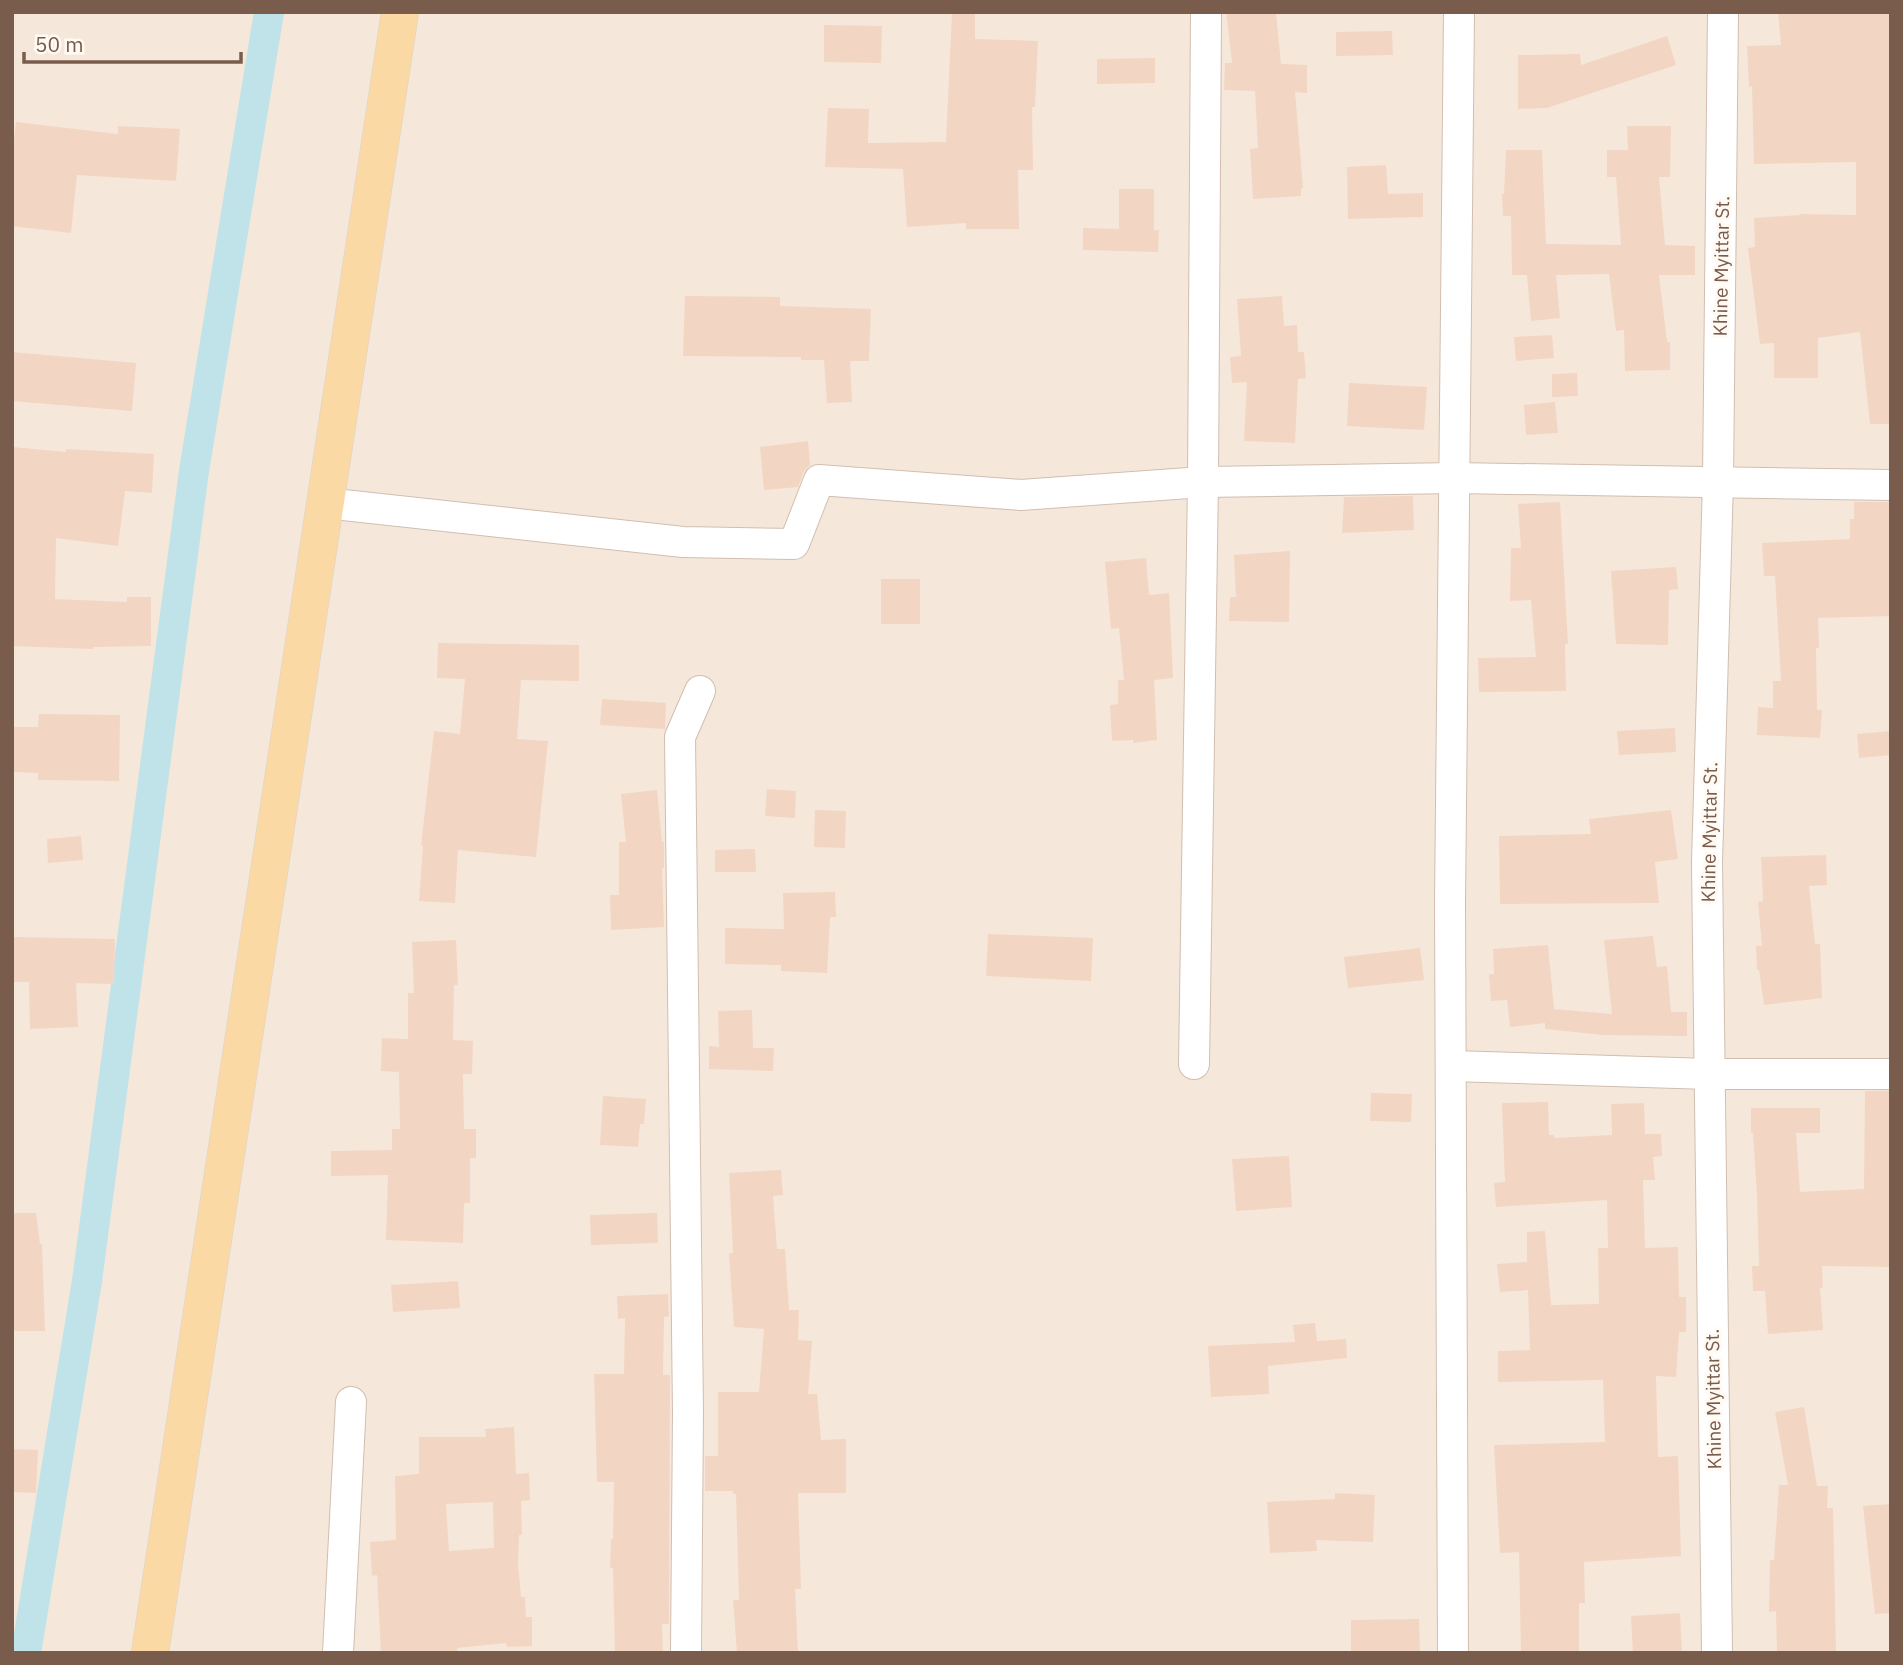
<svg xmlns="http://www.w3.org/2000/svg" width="1903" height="1665" font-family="'IBM Plex Sans',sans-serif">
  <rect width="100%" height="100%" fill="#fdf6ec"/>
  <rect fill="#f5e8da" x="12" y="12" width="1879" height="1641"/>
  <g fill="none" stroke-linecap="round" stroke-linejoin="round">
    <polyline stroke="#bfe3e8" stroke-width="30" points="26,1653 87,1281 194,471 269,12"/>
  </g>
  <g fill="#f3d5c3" fill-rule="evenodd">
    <polygon points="952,12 975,12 975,39 1038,41 1035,107 1032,107 1033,170 1018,170 1019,229 966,229 966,223 907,227 903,169 825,167 828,108 869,109 868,143 946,142"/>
    <polygon points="1226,12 1276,12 1281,64 1307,65 1307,93 1295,92 1303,188 1301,189 1301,196 1253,199 1250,149 1258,148 1255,91 1224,90 1225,63 1232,63"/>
    <polygon points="1778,12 1891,12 1891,424 1870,424 1860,332 1818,338 1818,378 1774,378 1774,343 1760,344 1748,248 1755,247 1754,218 1800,215 1800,214 1856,215 1856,162 1754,164 1752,86 1749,87 1747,46 1781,45"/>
    <polygon points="824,25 882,26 881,63 824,62"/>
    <polygon points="1392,31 1393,55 1336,56 1336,32"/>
    <polygon points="1667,36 1676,65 1547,108 1518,109 1518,55 1580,54 1581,65"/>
    <polygon points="1155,58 1155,83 1097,84 1097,59"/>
    <polygon points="16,122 118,134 118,126 180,129 176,181 77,175 71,233 12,226 12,156"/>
    <polygon points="1627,126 1671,126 1670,177 1659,177 1665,245 1695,246 1695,275 1659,275 1667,342 1670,342 1670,370 1625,371 1624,330 1616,331 1609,274 1556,275 1560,318 1531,321 1527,275 1512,275 1511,216 1503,216 1502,194 1504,194 1506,150 1542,150 1546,244 1621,245 1616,177 1607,177 1607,150 1628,150"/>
    <polygon points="1386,165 1388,194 1423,193 1423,217 1348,219 1347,167"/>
    <polygon points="1119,189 1154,189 1154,230 1159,230 1158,252 1083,250 1083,228 1119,229"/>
    <polygon points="685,296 780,297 780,306 871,309 869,361 850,361 852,402 827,403 824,360 801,360 801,357 683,356"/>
    <polygon points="1282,296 1284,326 1297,325 1298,352 1304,352 1306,378 1298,379 1295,443 1244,441 1247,382 1232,383 1230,357 1241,356 1237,299"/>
    <polygon points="1552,335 1554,358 1516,361 1514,337"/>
    <polygon points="12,352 136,363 132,411 12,401"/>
    <polygon points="1577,373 1578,396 1552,397 1552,374"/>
    <polygon points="1349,383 1427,387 1424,430 1347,426"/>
    <polygon points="1555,402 1558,433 1526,435 1524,405"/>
    <polygon points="808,441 810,465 803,473 798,487 764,490 760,447"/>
    <polygon points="12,447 66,452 66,449 154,454 152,493 125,491 118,546 56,538 55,599 127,602 127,597 151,597 151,646 93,647 93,649 12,646"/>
    <polygon points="1413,496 1414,530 1342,533 1344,497"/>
    <polygon points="1560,502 1568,644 1565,644 1566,691 1479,692 1478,658 1536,657 1531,600 1510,601 1511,548 1521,548 1518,504"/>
    <polygon points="1854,502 1891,502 1891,616 1818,618 1819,648 1816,648 1817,710 1822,710 1820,738 1757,735 1758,707 1773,708 1773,681 1781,681 1775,576 1764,576 1762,543 1850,539 1850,519 1854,519"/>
    <polygon points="1290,551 1289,622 1229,621 1230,597 1236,597 1234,555"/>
    <polygon points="1146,558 1149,595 1169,593 1173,678 1154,680 1157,740 1133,743 1133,740 1112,741 1110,705 1118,704 1118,680 1124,680 1119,628 1111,629 1105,562"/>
    <polygon points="1676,567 1678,589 1669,590 1668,645 1616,644 1611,571"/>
    <rect x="881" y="579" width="39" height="45"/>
    <polygon points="438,643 579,645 579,681 521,680 517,739 548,741 536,857 458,850 455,903 419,901 423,846 421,846 434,731 460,734 465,679 437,678"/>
    <polygon points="602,699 666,703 665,729 600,725"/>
    <polygon points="39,714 120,715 119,781 38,780 38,773 14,772 14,727 38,727"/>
    <polygon points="1675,728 1676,752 1619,755 1617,731"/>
    <polygon points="1891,731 1891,755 1859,758 1857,734"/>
    <polygon points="767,789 796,791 795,818 765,816"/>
    <polygon points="657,790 662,842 664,842 664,868 662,868 664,927 611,930 610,895 619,895 619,842 626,842 621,794"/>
    <polygon points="815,810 846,811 845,848 814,847"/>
    <polygon points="1671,810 1678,859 1655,862 1659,903 1500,904 1499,836 1591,834 1589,819"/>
    <polygon points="81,836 83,860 48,863 47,839"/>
    <polygon points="755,849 756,872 715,872 715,850"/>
    <polygon points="1826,855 1827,885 1809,886 1815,944 1820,944 1822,998 1764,1005 1759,970 1757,970 1756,946 1762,946 1758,902 1763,901 1761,857"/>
    <polygon points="835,892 836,917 830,917 827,973 781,971 781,965 725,964 725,928 784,929 783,893"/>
    <polygon points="988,934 1093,938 1091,981 986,976"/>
    <polygon points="1653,936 1657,967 1667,966 1671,1012 1687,1012 1687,1036 1604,1035 1545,1029 1545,1023 1510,1027 1507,1000 1491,1001 1489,974 1494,974 1493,949 1548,945 1554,1009 1612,1014 1604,940"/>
    <polygon points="12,937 115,939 114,984 76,983 78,1027 30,1029 29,982 12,982"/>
    <polygon points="456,940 458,985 454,985 453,1040 473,1041 472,1074 463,1074 464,1129 476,1129 476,1158 470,1158 470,1203 464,1203 463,1243 386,1240 388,1175 331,1176 331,1151 392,1150 392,1129 400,1129 399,1072 381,1071 382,1038 408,1039 408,993 414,993 412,942"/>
    <polygon points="1420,948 1424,980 1348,988 1344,957"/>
    <polygon points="752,1010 753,1048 774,1048 773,1071 709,1069 709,1046 719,1047 718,1011"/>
    <polygon points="1865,1091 1891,1091 1891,1267 1822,1266 1823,1288 1820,1288 1823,1330 1768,1334 1765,1291 1753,1291 1752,1266 1759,1266 1757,1194 1753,1133 1751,1133 1751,1108 1820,1108 1820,1133 1796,1133 1800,1192 1864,1189"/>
    <polygon points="1371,1093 1412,1094 1411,1122 1370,1121"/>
    <polygon points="603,1096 646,1099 644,1124 640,1124 638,1147 600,1145"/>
    <polygon points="1548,1102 1549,1135 1554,1135 1554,1138 1612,1135 1611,1104 1644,1103 1645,1134 1661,1134 1662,1156 1653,1157 1655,1180 1643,1180 1645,1248 1678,1247 1679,1297 1686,1297 1686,1332 1679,1332 1676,1377 1656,1376 1658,1457 1678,1456 1681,1556 1584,1562 1585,1603 1579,1603 1579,1653 1521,1653 1519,1552 1500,1553 1494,1445 1605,1442 1603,1380 1498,1382 1498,1351 1530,1350 1528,1290 1500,1292 1497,1264 1527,1262 1527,1232 1545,1231 1551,1305 1599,1304 1598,1248 1608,1248 1607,1200 1496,1207 1494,1183 1505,1182 1502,1103"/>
    <polygon points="1289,1156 1292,1207 1236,1211 1232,1159"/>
    <polygon points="781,1170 783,1195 773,1196 777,1249 785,1249 789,1310 799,1310 798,1340 812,1341 808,1394 817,1394 821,1440 846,1439 846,1493 798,1493 801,1589 795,1589 798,1653 737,1653 733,1600 739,1600 736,1494 733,1494 733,1491 705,1491 705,1456 718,1456 718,1392 759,1392 764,1329 734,1327 729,1253 733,1253 729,1173"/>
    <polygon points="12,1213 36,1213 40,1244 42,1244 45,1331 12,1331"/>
    <polygon points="657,1213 658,1243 591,1245 590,1215"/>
    <polygon points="458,1281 460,1308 393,1312 391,1285"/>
    <polygon points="668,1294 669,1316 664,1317 663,1375 670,1375 669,1624 662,1624 663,1653 615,1653 613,1568 610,1568 611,1539 613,1539 614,1482 597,1482 594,1374 624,1374 625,1318 618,1319 617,1296"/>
    <polygon points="1315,1323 1317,1341 1346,1339 1347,1358 1268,1366 1269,1394 1211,1397 1208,1346 1295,1342 1293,1325"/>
    <polygon points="1804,1407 1817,1486 1828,1486 1827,1508 1833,1508 1836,1653 1777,1653 1776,1611 1769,1612 1770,1560 1774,1560 1779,1485 1788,1485 1775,1412"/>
    <path d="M514 1427 516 1474 529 1473 530 1500 521 1501 522 1535H519L518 1563 521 1597H525L526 1617H532V1646L507 1647 506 1643 457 1648 458 1653H381L377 1575 372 1576 370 1542 396 1540 395 1476 419 1474V1437H486L485 1429ZM493 1502 494 1548 449 1551 446 1504Z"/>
    <polygon points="12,1449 38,1450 36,1493 12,1492"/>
    <polygon points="1335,1493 1375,1495 1373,1542 1316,1540 1317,1551 1270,1553 1267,1502 1335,1499"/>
    <polygon points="1891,1504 1891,1613 1875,1614 1863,1506"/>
    <polygon points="1680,1613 1682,1653 1633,1653 1631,1616"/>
    <polygon points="1419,1619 1420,1653 1351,1653 1351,1620"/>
  </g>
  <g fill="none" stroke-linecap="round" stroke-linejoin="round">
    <defs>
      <g id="minor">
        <polyline points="325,503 683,542 794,544 819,480 1021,495 1203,482 1455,478 1891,485"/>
        <polyline points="1194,1064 1203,482 1206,12"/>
        <polyline points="1451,1066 1709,1074 1891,1074"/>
        <polyline points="338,1653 351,1402"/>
        <polyline points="686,1653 688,1412 680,737 700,691"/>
        <polyline points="1453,1653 1450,903 1459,12"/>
        <polyline points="1717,1653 1707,863 1718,481 1723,12"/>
      </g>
      <polyline id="major" points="150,1653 400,12"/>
    </defs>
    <use href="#minor" stroke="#d1beb0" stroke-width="32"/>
    <use href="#major" stroke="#dad1cd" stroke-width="38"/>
    <use href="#minor" stroke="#fff" stroke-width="30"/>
    <use href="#major" stroke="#fbd9a5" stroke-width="37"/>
  </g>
  <g text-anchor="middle" stroke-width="6" stroke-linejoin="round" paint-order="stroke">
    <g font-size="19" fill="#7a5c4d" stroke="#fffaf3">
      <text transform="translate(1721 266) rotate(-89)" y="7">Khine Myittar St.</text>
      <text transform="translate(1709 832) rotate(-89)" y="7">Khine Myittar St.</text>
      <text transform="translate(1713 1399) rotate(-91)" y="7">Khine Myittar St.</text>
    </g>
  </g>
  <rect width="1903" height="1665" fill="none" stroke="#7a5c4d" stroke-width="28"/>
  <path d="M24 52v10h217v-10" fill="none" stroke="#7a5c4d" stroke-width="3.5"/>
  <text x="35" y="52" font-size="21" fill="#7a5c4d" stroke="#fffaf3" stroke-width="5" paint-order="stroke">50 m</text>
</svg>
